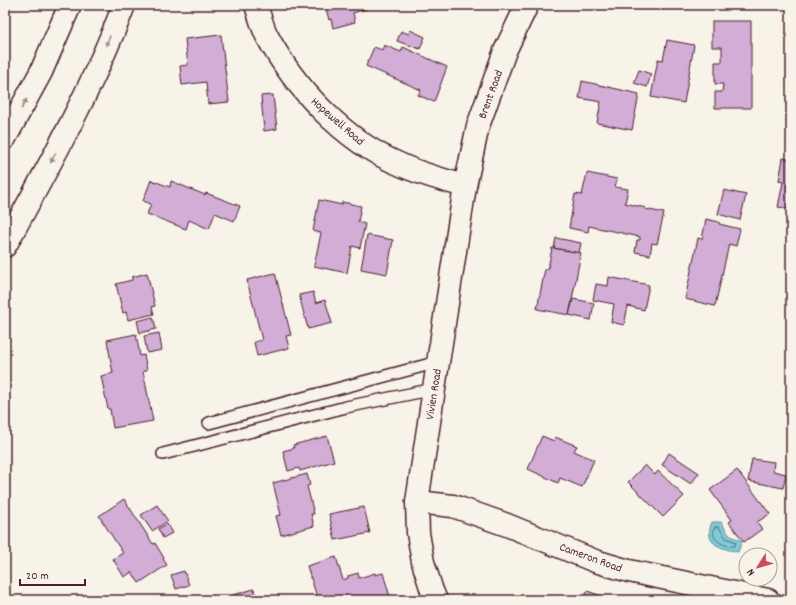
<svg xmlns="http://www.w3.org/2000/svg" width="796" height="605" font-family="Dekko,sans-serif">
  <rect width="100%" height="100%" fill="#f7f3e8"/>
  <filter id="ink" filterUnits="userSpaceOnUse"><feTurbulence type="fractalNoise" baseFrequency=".025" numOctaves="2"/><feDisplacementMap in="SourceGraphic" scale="8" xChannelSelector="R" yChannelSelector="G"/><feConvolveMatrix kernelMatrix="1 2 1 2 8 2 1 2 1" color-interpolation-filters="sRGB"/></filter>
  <g filter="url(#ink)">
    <path fill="#7dcdd9" stroke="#698793" d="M712 522H721L729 535 742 541 738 552C720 548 703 544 712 522Z"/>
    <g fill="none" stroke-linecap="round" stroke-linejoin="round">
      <path stroke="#5e6571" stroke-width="1" d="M715 527H719L726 538 736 542 735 546C725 547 708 540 715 527Z"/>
    </g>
    <g fill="#d2add6" stroke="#4a1f2b">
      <polygon points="325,5 365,5 366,9 353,13 355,22 333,28 331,19 329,20"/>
      <polygon points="712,21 751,21 751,108 715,108 715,92 722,92 723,84 715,84 715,62 722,62 722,47 712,47"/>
      <polygon points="410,30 425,37 420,49 397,41 401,31 409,34"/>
      <polygon points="221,35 229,102 208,104 206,82 182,85 180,66 188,65 185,39"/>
      <polygon points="667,40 694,45 684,103 651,97 658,59 663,60"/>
      <polygon points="384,45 401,52 403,47 447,67 434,102 418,95 421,90 366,66 374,47 382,50"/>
      <polygon points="639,70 651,74 647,87 634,83"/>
      <polygon points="582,81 639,94 632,130 597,123 601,102 579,98"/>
      <polygon points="273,95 277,129 264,131 261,96"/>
      <polygon points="783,158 791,160 791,209 778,207 783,182 779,181"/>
      <polygon points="587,173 617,179 615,187 628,189 625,203 646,208 645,209 664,213 657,244 652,243 650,255 635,252 637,240 640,240 640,237 589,226 588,232 569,228 575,194 582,195"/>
      <polygon points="151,180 170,187 171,181 205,195 206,193 240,206 234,221 215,213 209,229 189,220 186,229 147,214 151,204 143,201"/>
      <polygon points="724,190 746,195 740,220 718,214"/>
      <polygon points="319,200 342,205 342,202 361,206 358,222 365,224 360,248 352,246 347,273 314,266 321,233 313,231"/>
      <polygon points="706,219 719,222 719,224 740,229 736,246 729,244 715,306 685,299 698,238 702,239"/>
      <polygon points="367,235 393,240 387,274 361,269"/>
      <polygon points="556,238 581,243 579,253 554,248"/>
      <polygon points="552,248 581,253 569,315 537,309 545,269 548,269"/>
      <polygon points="147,273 155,306 152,307 154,314 128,320 126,312 123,313 116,284 132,280 132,277"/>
      <polygon points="275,273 291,335 286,336 289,348 257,356 254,342 262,340 247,280"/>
      <polygon points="609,277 649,285 644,310 628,306 624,325 611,322 614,304 593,300 596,284 608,286"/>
      <polygon points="313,292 316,303 325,300 332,323 308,329 299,295"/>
      <polygon points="573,299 594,303 591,320 569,315"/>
      <polygon points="153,317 156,329 140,333 137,321"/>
      <polygon points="159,333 162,350 147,353 144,336"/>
      <polygon points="136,334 140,356 144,355 147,370 143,371 153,421 113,428 110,409 108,409 101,376 113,373 107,340"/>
      <polygon points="327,436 334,461 300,471 299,468 288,471 283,451 294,448 293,445"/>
      <polygon points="542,436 554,441 555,437 577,446 574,451 594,460 582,487 560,478 558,483 528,469"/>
      <polygon points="669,453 699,473 691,484 662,465"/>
      <polygon points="752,459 774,462 773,471 786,474 783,488 748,481"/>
      <polygon points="645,465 655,475 658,471 684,496 663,517 628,482"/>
      <polygon points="737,470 770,514 757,522 762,529 744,542 729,522 732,520 710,490"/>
      <polygon points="307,474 310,485 307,486 314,514 311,514 314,526 281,535 276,516 281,515 273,483"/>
      <polygon points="124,499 153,544 155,543 164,558 163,559 167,565 139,583 132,572 124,577 113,559 123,553 99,516"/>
      <polygon points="157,505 168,521 152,531 141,515"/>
      <polygon points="364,507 370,533 335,540 329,514"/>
      <polygon points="167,524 172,533 163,538 158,529"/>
      <polygon points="336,557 343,580 348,578 348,576 358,573 359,578 375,573 375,575 383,573 391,600 318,600 307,566"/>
      <polygon points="184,571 189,585 176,589 171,575"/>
      <polygon points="254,589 257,600 234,600 233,595"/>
      <polygon points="587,591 614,600 584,600"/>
    </g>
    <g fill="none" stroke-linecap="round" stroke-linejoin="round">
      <defs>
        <g id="lane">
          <polyline points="209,423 438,362"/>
          <polyline points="163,454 346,407 434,389"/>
        </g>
        <g id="street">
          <path d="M256 5C259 14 262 25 266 34 293 86 344 141 399 164 420 174 443 180 465 186"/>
          <polyline points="417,502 453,506 507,525 595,561 629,571 768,600"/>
          <polyline points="436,600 432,591 423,562 418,533 417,502 434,389 465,186 478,126 505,51 527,5"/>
        </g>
        <g id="highway">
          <polyline points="5,138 41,72 70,5"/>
          <path d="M5 246C48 168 92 89 124 5"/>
        </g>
      </defs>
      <use href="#lane" stroke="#4a1f2b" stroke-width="14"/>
      <use href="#street" stroke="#4a1f2b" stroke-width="25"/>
      <use href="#highway" stroke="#4a1f2b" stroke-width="25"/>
      <use href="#lane" stroke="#f7f3e8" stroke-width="11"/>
      <use href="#street" stroke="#f7f3e8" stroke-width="22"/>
      <use href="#highway" stroke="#f7f3e8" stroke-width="22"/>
    </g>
    <defs><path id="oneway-solid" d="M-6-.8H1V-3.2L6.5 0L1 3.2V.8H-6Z"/></defs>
    <g fill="#a0898a">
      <use href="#oneway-solid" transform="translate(108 41) rotate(113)"/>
      <use href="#oneway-solid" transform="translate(24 104) rotate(-61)"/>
      <use href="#oneway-solid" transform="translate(53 158) rotate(116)"/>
    </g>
  </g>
  <g text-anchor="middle" stroke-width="3" stroke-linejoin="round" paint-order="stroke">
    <g font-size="12" fill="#4a1f2b" stroke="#f7f3e8">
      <text transform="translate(490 94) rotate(-70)" y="4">Brent Road</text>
      <text transform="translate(338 121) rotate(41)" y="4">Hopewell Road</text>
      <text transform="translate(433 394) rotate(-81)" y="4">Vivien Road</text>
      <text transform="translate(591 557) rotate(20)" y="4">Cameron Road</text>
    </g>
  </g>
  <rect width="796" height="605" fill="none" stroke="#f7f3e8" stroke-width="20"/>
  <rect x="10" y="10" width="776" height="585" fill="none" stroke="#4a1f2b" stroke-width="1.5" filter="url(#ink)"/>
  <g transform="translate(758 567) rotate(233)"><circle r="19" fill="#f7f3e8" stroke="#b29e9c"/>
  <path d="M0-3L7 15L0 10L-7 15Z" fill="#d1495b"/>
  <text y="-6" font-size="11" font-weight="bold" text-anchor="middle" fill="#4a1f2b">N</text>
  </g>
  <path d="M20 579v6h65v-6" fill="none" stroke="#4a1f2b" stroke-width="2"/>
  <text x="26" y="579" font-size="12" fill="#4a1f2b" stroke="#f7f3e8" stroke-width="3" paint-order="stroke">20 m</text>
</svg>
